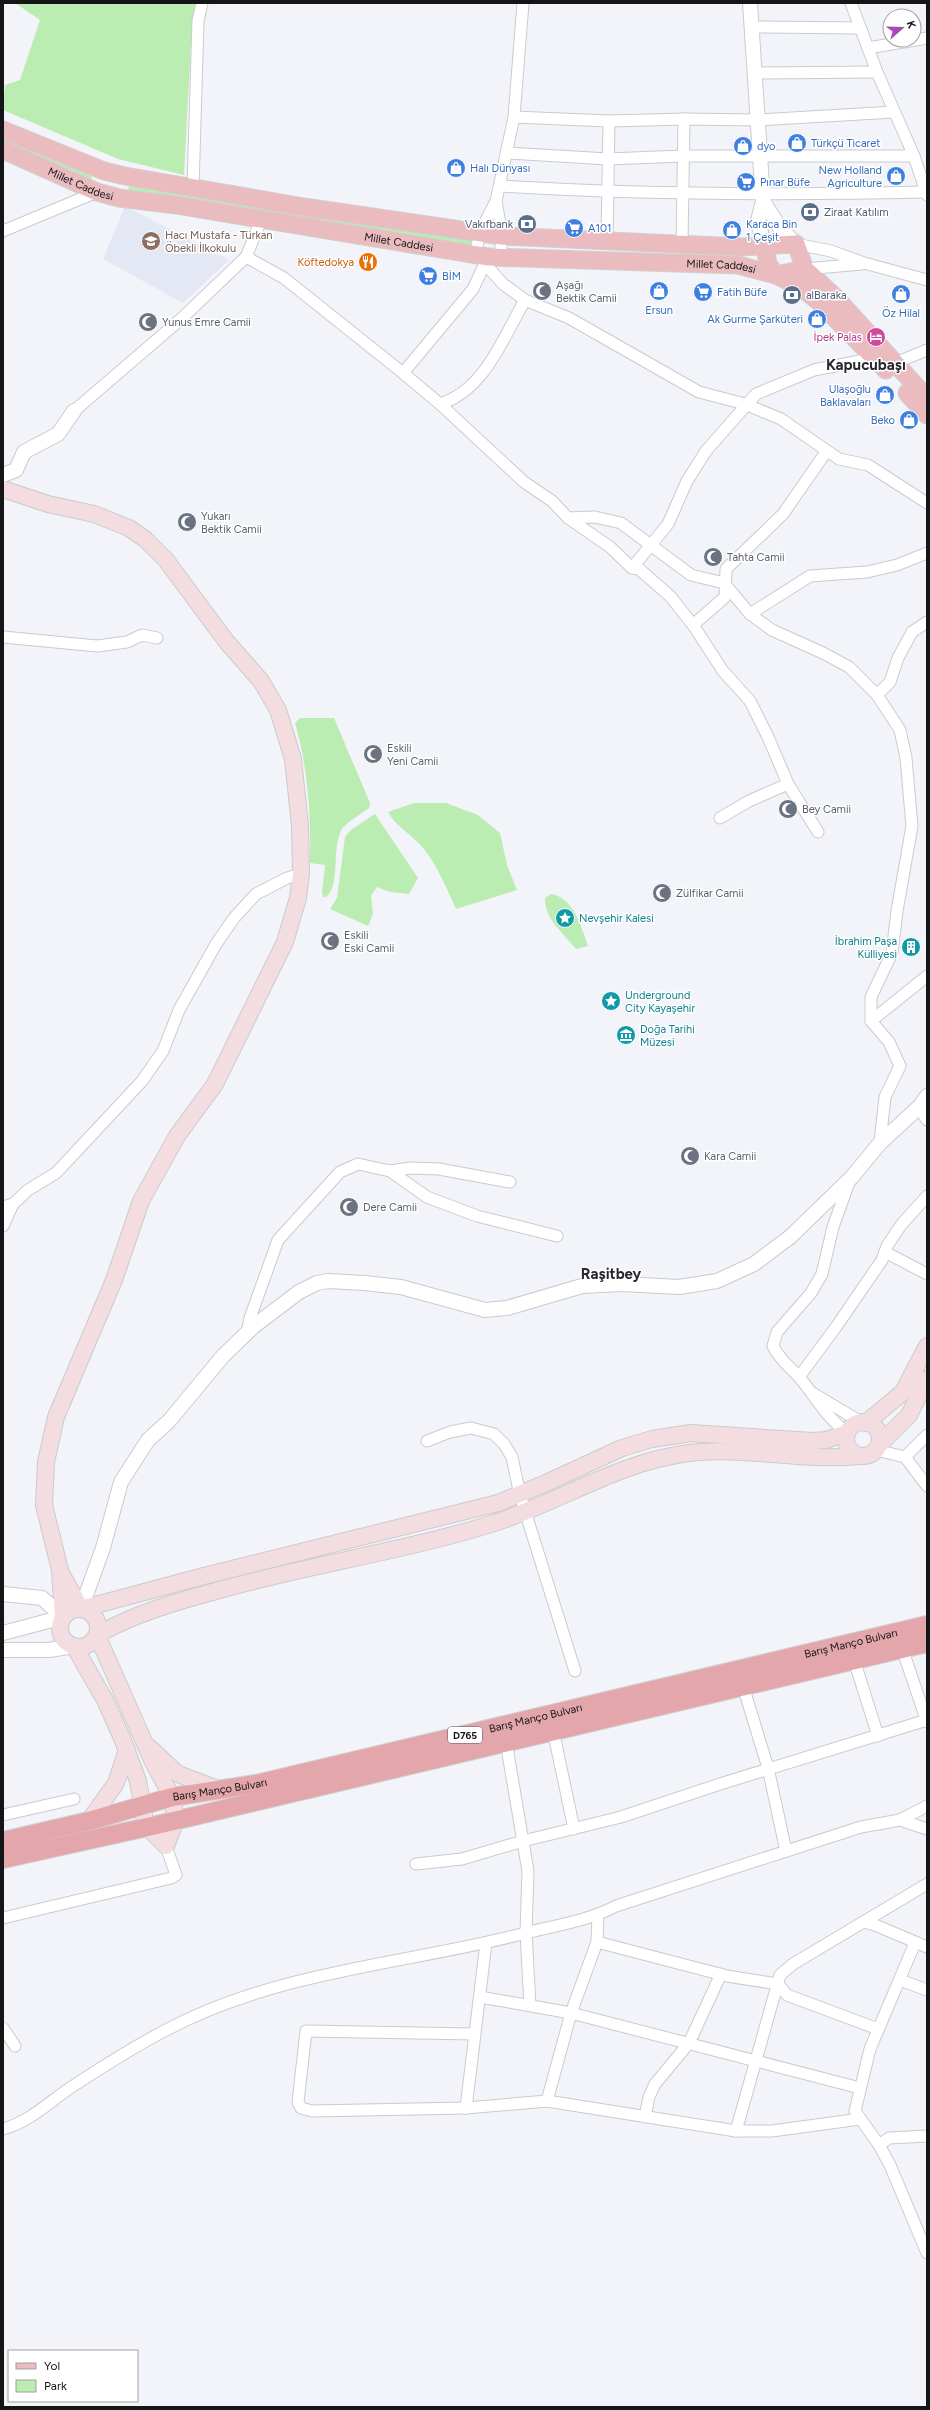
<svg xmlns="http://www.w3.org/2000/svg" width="930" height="2410" font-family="Figtree,sans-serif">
  <rect width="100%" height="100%" fill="#f2f4f9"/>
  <polygon fill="#e4e8f4" points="125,206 229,260 183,303 103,259"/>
  <g fill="#bbecb1">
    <polygon points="15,3 196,3 192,25 184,175 118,159 3,110 5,85 20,80 40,20"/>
    <polygon points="3,135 93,171 91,180 3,145"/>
    <polygon points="129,185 472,239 470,248 128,191"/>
    <path d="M300 718H334L370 803 369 808C361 814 348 821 342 829 331 846 341 886 326 897H323L322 892 325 865 310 863C311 817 308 767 295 723Z"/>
    <path d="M414 803H446L478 815 500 833 507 865 517 890 456 909C447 889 438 867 424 849 413 835 396 827 388 812Z"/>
    <polygon points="375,814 418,878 409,894 390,892 377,887 371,896 373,914 368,926 330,909 337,898 345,837 351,830"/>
    <path d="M551 894C574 898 581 926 588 946L576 949C564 934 544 918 545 898Z"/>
  </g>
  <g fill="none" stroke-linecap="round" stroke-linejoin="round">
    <defs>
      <g id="minor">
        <polyline points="851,3 877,72 914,156 927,195"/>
        <polyline points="753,27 860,28"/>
        <polyline points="868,48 927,38"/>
        <polyline points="755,73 877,72"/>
        <polyline points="514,117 609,121 684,119 758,120 894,112"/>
        <polyline points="507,153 608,159 683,156 914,156"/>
        <path d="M500 186C642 195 783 195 926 192"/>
        <polyline points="193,188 198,21 202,3"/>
        <polyline points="496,201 502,236 500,257"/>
        <polyline points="3,231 97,192"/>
        <polyline points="607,241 609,121"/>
        <polyline points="682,244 684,119"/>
        <polyline points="796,244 831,251 864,263 927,280"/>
        <polyline points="476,255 479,234 496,201 514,117 523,3"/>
        <polyline points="246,257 284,278 403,373 440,404 524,482 552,501 568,518 610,547 632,568 639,569 670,596 693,625 723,671 750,701 768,737 788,784 818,832"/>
        <polyline points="485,264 503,284 525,300 569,318 699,392 745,404 781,419 839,459 868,465 927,503"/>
        <polyline points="805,269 862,264"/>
        <polyline points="895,363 927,350"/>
        <polyline points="403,373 473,289 487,259"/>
        <path d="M440 404C485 390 503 338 525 300"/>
        <polyline points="74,411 181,319 246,257 261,220"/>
        <polyline points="568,518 595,517 621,523 691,575 724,583 750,614 772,630 823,653 849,667 877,695 900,730 906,758 912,826 897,911 892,953 871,997 871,1021 889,1042 900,1066 885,1097 880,1143"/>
        <polyline points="632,568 668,524 687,481 706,451 756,394 814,370 875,358"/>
        <polyline points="750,614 810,576 867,572 897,565 927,553"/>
        <polyline points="693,625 725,597 726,569 783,514 826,452"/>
        <polyline points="3,637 97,646 127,642 142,635 157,638"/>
        <polyline points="877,695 890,682 898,658 912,632 927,622"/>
        <polyline points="720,818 749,801 788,784"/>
        <polyline points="871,1021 927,976"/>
        <polyline points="919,1107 927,1120"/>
        <polyline points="390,1171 427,1197 477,1216 557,1236"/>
        <polyline points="3,1207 13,1204 28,1190 56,1173 142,1081 163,1051 179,1010 216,944 234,918 256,894 287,878 301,874"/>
        <polyline points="3,1226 13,1204"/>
        <polyline points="885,1252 927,1274"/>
        <polyline points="247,1333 250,1318 278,1240 340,1172 358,1164 390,1171 410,1168 439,1169 510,1182"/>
        <polyline points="799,1377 836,1327 882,1260 887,1246 901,1225 927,1196"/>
        <polyline points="814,1394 861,1422"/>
        <path d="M847 1433C825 1416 816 1397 799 1377 789 1366 779 1359 773 1346L777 1332 811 1293 822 1274 833 1227 851 1177"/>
        <polyline points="427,1441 450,1432 471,1428 494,1434 504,1444 512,1457 520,1495 575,1671"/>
        <polyline points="876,1450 905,1457 927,1486"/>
        <polyline points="905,1457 927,1435"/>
        <polyline points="902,1648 927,1722"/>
        <polyline points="854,1660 878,1736"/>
        <polyline points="743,1686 768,1768 786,1851"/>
        <polyline points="553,1730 574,1829"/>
        <polyline points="506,1742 528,1871 526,1933 530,2005"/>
        <polyline points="3,1815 74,1799"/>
        <polyline points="900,1820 927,1806"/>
        <polyline points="416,1864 462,1859 523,1841 621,1817 720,1784 927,1720"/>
        <polyline points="3,1918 171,1878 176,1875 166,1846"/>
        <polyline points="863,1922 875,1925 927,1947"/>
        <polyline points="597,1942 727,1976 778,1984 787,1995 878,2029"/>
        <polyline points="915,1943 870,2049 855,2111 879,2145 890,2165 927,2253"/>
        <polyline points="900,1980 927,1990"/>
        <polyline points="480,1997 571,2013 860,2088"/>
        <polyline points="3,2028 15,2046"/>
        <polyline points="474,2034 306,2031 298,2102 301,2108 312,2111 466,2108 547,2101 736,2131 772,2131 860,2119"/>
        <polyline points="547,2101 571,2013 597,1942 598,1915"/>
        <polyline points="466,2108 486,1943"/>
        <polyline points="645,2117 649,2097 655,2084 689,2043 721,1974"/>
        <path d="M3 2129C29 2122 48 2103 70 2088 102 2067 136 2045 170 2028 277 1972 403 1964 518 1935 551 1926 586 1922 616 1906L861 1827 900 1820 927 1829"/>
        <polyline points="736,2131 780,1975 793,1964 927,1884"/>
        <polyline points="879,2145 889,2138 927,2136"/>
      </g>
      <g id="tertiary">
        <polyline points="750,3 763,201 758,221 765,247"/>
        <polyline points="763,201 780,228 796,244"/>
        <polyline points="3,475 16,470 24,452 58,434 74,411"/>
        <polyline points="3,1594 42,1598 63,1617 3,1633"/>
        <polyline points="81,1609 103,1548 121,1482 148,1440 169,1421 223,1356 254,1326 299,1292 317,1283 328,1281 364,1283 401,1287 485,1310 507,1308 582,1286 622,1284 679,1287 717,1281 754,1264 790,1237 852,1177 880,1143 919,1107 927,1096"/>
        <polyline points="3,1650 49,1650 74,1646"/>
      </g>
      <g id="secondary">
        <polyline points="3,489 48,504 94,514 129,528 145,539 166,560 226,641 261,681 278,710 293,759 300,826 301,874 298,898 285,942 215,1084 177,1136 141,1201 114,1280 56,1417 46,1462 44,1505 60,1570 63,1617"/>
        <circle cx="863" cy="1439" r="17"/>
        <polyline points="866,1423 903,1392 927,1346"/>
        <polyline points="879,1445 909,1415 927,1379"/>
        <polyline points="62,1575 81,1609 200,1577 498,1503 546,1483 622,1448 652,1439 691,1433 813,1441 826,1440 847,1433"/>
        <circle cx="79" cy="1628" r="19"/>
        <path d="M74 1646 105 1700 122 1738 138 1781 146 1826 166 1846 176 1820 172 1797 152 1760 97 1635C134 1614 175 1602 216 1591 307 1565 401 1552 491 1524 559 1503 617 1462 689 1453 745 1446 803 1462 860 1456"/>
        <polyline points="149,1747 178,1774 218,1789"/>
        <polyline points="89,1821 116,1783 127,1750"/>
      </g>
      <g id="primary">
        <polyline points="3,130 104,171 125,176 304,207 502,236 741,247 796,244 805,269 836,298 927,398"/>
        <path id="s1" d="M3 150 97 192 119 198 176 205 489 257 738 265 776 275 805 269"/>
        <polyline points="765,247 768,264 776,275 802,288 819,302 886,370"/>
        <polyline points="907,393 927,415"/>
      </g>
      <g id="trunk">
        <path id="s2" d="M3 1841 89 1821 172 1797 256 1784 927 1625"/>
        <polyline points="3,1859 161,1824 927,1643"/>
      </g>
    </defs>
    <use href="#minor" stroke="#c9cbcf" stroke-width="13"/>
    <use href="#tertiary" stroke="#c9cbcf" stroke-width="16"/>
    <use href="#secondary" stroke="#c9cbcf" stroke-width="18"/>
    <use href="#primary" stroke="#d0d0d1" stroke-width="19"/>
    <use href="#trunk" stroke="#d0d0d1" stroke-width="20"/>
    <use href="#minor" stroke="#fff" stroke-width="11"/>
    <use href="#tertiary" stroke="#fff" stroke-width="14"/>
    <use href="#secondary" stroke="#f4dde0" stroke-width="16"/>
    <use href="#primary" stroke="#eabcc0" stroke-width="17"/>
    <use href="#trunk" stroke="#e3a6ab" stroke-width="18"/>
  </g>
  <defs>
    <symbol id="shop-disc" viewBox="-11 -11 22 22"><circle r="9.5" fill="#3f7fe0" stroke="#fff"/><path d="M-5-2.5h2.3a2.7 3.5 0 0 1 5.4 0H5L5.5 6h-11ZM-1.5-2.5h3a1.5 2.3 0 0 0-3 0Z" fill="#fff"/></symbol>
    <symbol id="supermarket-disc" viewBox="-11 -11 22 22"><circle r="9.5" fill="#3f7fe0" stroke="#fff"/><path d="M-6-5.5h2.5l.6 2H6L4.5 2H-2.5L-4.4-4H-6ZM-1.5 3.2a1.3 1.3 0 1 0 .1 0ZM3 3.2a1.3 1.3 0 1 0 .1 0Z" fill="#fff"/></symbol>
    <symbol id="bank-disc" viewBox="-11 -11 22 22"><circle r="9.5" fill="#5c6f8a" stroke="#fff"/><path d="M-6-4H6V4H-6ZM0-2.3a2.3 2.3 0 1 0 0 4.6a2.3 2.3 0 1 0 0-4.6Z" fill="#fff"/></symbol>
    <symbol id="school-disc" viewBox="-11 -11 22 22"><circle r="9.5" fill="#8d6e63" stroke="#fff"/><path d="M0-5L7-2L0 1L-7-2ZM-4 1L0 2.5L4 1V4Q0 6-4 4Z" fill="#fff"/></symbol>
    <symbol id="restaurant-disc" viewBox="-11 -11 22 22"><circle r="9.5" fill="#e8710a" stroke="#fff"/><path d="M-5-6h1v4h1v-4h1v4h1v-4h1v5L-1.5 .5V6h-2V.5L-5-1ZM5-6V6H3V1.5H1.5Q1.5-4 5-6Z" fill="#fff"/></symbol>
    <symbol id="mosque-disc" viewBox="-11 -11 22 22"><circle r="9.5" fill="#6b7280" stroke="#fff"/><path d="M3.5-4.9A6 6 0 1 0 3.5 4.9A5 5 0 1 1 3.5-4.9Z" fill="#fff"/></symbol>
    <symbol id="hotel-disc" viewBox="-11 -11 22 22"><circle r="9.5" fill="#d1479c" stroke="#fff"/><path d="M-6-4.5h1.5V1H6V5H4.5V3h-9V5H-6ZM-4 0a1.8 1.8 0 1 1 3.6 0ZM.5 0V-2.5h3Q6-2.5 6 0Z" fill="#fff"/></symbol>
    <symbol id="sight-disc" viewBox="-11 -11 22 22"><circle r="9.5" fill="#0f9aa8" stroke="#fff"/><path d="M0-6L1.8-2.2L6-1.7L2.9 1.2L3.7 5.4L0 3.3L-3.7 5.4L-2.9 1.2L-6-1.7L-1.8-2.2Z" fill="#fff"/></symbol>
    <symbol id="building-disc" viewBox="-11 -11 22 22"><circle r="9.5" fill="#0f9aa8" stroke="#fff"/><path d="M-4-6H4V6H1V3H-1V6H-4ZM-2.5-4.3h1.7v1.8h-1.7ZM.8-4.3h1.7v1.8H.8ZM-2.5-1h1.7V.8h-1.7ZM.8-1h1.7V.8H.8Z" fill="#fff"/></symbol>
    <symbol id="museum-disc" viewBox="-11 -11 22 22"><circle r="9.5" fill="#0f9aa8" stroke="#fff"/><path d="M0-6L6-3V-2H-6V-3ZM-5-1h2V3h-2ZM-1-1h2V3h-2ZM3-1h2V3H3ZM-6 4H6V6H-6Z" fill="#fff"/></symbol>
  </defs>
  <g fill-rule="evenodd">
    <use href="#shop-disc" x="786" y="132" width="22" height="22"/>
    <use href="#shop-disc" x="732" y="135" width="22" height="22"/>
    <use href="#shop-disc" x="445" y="157" width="22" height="22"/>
    <use href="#shop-disc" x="885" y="165" width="22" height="22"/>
    <use href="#supermarket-disc" x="735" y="171" width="22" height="22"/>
    <use href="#bank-disc" x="799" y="201" width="22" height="22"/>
    <use href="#bank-disc" x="516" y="213" width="22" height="22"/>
    <use href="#supermarket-disc" x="563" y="217" width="22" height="22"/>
    <use href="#shop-disc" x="721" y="219" width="22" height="22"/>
    <use href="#school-disc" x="140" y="230" width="22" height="22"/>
    <use href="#restaurant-disc" x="357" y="251" width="22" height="22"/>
    <use href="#supermarket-disc" x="417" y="265" width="22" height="22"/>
    <use href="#mosque-disc" x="531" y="280" width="22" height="22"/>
    <use href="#shop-disc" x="648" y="280" width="22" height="22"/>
    <use href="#supermarket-disc" x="692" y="281" width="22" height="22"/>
    <use href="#shop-disc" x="890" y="283" width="22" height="22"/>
    <use href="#bank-disc" x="781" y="284" width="22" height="22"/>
    <use href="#shop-disc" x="806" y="308" width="22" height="22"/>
    <use href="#mosque-disc" x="137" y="311" width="22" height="22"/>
    <use href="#hotel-disc" x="865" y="326" width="22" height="22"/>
    <use href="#shop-disc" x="874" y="384" width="22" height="22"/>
    <use href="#shop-disc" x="898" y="409" width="22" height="22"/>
    <use href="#mosque-disc" x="176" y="511" width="22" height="22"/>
    <use href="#mosque-disc" x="702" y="546" width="22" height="22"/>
    <use href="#mosque-disc" x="362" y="743" width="22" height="22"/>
    <use href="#mosque-disc" x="777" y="798" width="22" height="22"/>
    <use href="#mosque-disc" x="651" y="882" width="22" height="22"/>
    <use href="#sight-disc" x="554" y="907" width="22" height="22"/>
    <use href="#mosque-disc" x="319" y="930" width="22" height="22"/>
    <use href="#building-disc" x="900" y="936" width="22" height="22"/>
    <use href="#sight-disc" x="600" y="990" width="22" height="22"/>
    <use href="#museum-disc" x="615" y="1024" width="22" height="22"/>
    <use href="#mosque-disc" x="679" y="1145" width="22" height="22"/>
    <use href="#mosque-disc" x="338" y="1196" width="22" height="22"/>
  </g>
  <g text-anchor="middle" stroke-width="3" stroke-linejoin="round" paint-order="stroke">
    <rect fill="#fff" stroke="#5b5b5d" stroke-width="1" x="448" y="1727" width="34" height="16" rx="3"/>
    <g font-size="10" font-weight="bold" fill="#151517">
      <text x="465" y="1739">D765</text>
    </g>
    <g font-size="11" fill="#366cbe" stroke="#fff" text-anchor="start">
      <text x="811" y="147">Türkçü Ticaret</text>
      <text x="757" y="150">dyo</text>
      <text x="470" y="172">Halı Dünyası</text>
      <text x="882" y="174" text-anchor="end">New Holland<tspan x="882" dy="13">Agriculture</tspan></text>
      <text x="760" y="186">Pınar Büfe</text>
      <text x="746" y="228">Karaca Bin<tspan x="746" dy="13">1 Çeşit</tspan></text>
      <text x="588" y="232">A101</text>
      <text x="442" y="280">BİM</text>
      <text x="717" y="296">Fatih Büfe</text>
      <text x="659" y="314" text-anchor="middle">Ersun</text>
      <text x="901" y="317" text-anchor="middle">Öz Hilal</text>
      <text x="803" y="323" text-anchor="end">Ak Gurme Şarküteri</text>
      <text x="871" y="393" text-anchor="end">Ulaşoğlu<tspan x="871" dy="13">Baklavaları</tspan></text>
      <text x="895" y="424" text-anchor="end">Beko</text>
    </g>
    <g font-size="11" fill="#151517" stroke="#fff">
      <text dy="4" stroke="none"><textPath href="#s1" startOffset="85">Millet Caddesi</textPath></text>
      <text dy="4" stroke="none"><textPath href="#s1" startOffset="409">Millet Caddesi</textPath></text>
      <text dy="4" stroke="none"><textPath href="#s1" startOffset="733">Millet Caddesi</textPath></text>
      <text dy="4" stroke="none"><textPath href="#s2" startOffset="871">Barış Manço Bulvarı</textPath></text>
      <text dy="4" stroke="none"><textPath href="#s2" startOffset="547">Barış Manço Bulvarı</textPath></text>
      <text dy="4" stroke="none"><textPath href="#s2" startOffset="223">Barış Manço Bulvarı</textPath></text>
    </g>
    <g font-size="11" fill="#4e5e75" stroke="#fff" text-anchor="start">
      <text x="824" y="216">Ziraat Katılım</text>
      <text x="513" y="228" text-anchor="end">Vakıfbank</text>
      <text x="806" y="299">alBaraka</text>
    </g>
    <g font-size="11" fill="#785e54" stroke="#fff" text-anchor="start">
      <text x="165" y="239">Hacı Mustafa - Türkan<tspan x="165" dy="13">Öbekli İlkokulu</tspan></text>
    </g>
    <g font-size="11" fill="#c56008" stroke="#fff" text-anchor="end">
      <text x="354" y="266">Köftedokya</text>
    </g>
    <g font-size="11" fill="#5b616d" stroke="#fff" text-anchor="start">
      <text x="556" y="289">Aşağı<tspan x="556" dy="13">Bektik Camii</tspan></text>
      <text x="162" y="326">Yunus Emre Camii</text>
      <text x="201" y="520">Yukarı<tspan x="201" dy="13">Bektik Camii</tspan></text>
      <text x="727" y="561">Tahta Camii</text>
      <text x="387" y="752">Eskili<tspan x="387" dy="13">Yeni Camii</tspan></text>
      <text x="802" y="813">Bey Camii</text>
      <text x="676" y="897">Zülfikar Camii</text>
      <text x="344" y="939">Eskili<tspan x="344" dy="13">Eski Camii</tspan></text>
      <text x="704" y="1160">Kara Camii</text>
      <text x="363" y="1211">Dere Camii</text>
    </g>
    <g font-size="11" fill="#b23c85" stroke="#fff" text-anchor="end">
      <text x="862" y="341">İpek Palas</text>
    </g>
    <g font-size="11" fill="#0d838f" stroke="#fff" text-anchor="start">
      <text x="579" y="922">Nevşehir Kalesi</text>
      <text x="897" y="945" text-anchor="end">İbrahim Paşa<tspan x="897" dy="13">Külliyesi</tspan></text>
      <text x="625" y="999">Underground<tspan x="625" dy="13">City Kayaşehir</tspan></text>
      <text x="640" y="1033">Doğa Tarihi<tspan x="640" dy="13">Müzesi</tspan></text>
    </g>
    <g font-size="15" font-weight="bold" fill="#28292d" stroke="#fff">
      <text x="866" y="370">Kapucubaşı</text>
      <text x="611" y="1279">Raşitbey</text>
    </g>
  </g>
  <rect width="930" height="2410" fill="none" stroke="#151517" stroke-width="8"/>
  <rect x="8" y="2350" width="130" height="52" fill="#ffffff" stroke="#a1a1a2"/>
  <rect x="16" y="2363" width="20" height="6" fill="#eabcc0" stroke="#a1a1a2"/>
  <text x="44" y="2370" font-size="12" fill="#151517">Yol</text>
  <rect x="16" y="2380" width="20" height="12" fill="#bbecb1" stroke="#a1a1a2"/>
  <text x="44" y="2390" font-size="12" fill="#151517">Park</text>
  <g transform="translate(902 28) rotate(70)"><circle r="19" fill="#ffffff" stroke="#a1a1a2"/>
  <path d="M0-3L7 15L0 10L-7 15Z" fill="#a84bb5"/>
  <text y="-6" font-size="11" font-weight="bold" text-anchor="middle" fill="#151517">K</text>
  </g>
</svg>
